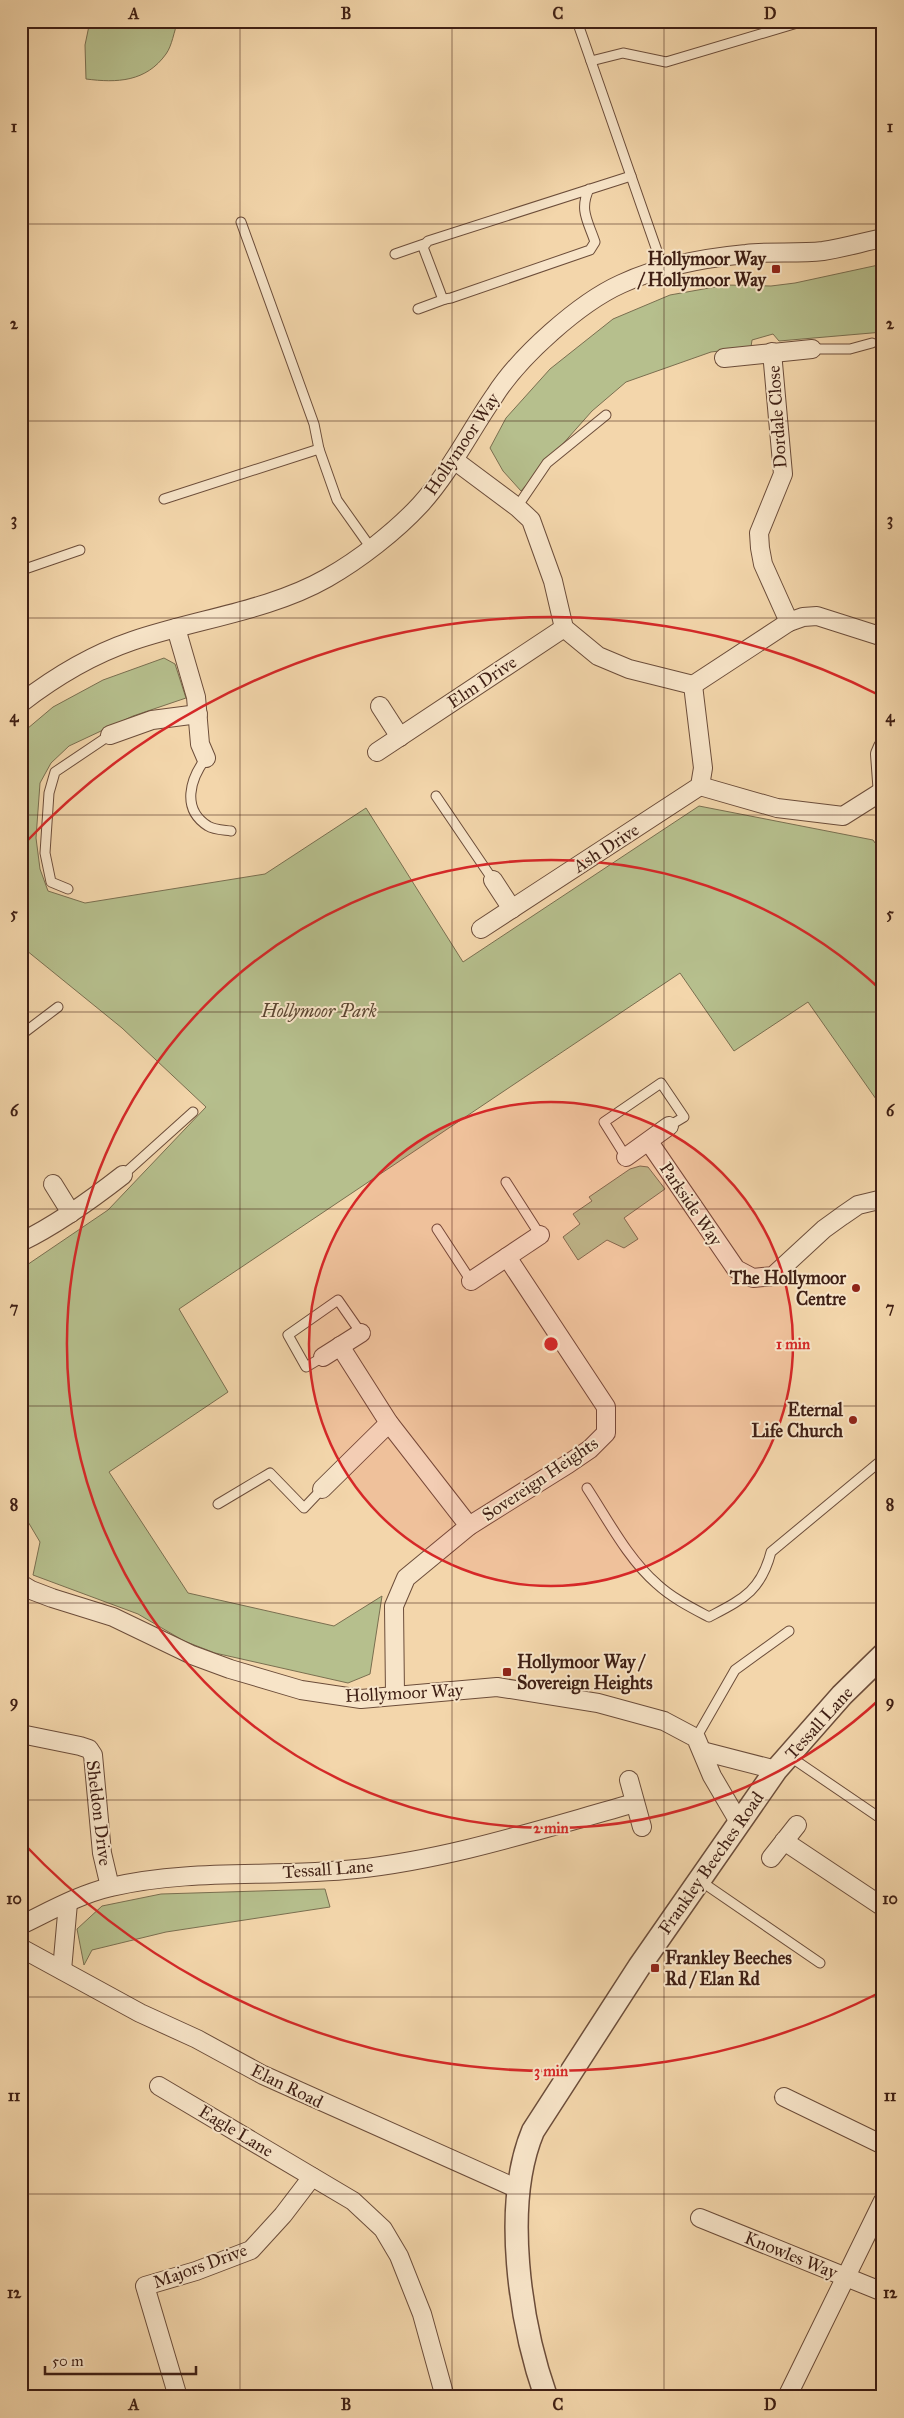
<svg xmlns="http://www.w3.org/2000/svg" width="904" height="2418" font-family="'IM FELL Great Primer',serif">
  <rect width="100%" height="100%" fill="#f3d6ab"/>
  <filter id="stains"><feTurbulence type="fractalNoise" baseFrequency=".004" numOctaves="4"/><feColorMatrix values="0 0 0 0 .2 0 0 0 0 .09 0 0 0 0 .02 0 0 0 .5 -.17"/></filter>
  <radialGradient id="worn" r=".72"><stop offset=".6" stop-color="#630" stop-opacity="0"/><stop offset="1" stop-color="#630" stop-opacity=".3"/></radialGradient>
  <g fill="#b6bf8d" stroke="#7a6f50">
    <path d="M90 21H178C174 31 172 46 166 54 146 82 117 83 86 79L85 45Z"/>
    <polygon points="883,264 883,332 779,341 773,334 752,340 751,347 711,352 626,382 592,411 521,491 503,471 490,448 506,418 550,369 613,319 670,295 726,285 771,286 795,283"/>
    <polygon points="164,658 175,664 186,698 133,716 69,746 51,763 40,783 36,838 40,869 48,891 85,903 265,874 366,808 463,962 699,806 873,840 883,854 883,1109 808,1002 734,1051 680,973 179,1309 228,1392 109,1472 188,1593 334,1626 382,1596 370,1674 348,1683 215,1653 184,1641 138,1614 33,1575 40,1542 21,1510 21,1269 108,1210 206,1107 122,1028 21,946 21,734 53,707 103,680"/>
    <polygon points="640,1166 648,1167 665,1189 624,1218 638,1239 624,1248 607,1240 578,1260 563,1237 580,1224 573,1214 592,1201 589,1197 630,1169"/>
    <polygon points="325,1889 330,1907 166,1932 92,1950 84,1965 77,1929 102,1906 161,1894"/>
  </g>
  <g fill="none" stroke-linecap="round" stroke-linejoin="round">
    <defs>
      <g id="service">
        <polyline points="577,21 663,268"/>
        <polyline points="591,61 623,53 666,62 804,21"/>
        <path d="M589 189C579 210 588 221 595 242L590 250 451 298 445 299 442 297 423 247 428 241 631 176"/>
        <polyline points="241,222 314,424 319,449"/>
        <polyline points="395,254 424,244"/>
        <polyline points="418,309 445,299"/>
        <polyline points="812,349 850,349 872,343"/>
        <polyline points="164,499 319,449 337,500 371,548"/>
        <polyline points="517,507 547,463 606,415"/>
        <polyline points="21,575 25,569 80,550"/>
        <path d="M206 758C190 779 181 809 208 826 214 830 225 830 231 831"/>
        <polyline points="436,796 493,880"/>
        <polyline points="68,889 51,882 45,853 49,793 55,772 110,735"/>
        <polyline points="21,1035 58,1007"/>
        <polyline points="626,1157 604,1122 661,1083 684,1117 669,1126"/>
        <polyline points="123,1175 193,1112"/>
        <polyline points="506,1182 540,1235"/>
        <polyline points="437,1229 471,1281"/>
        <polyline points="323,1357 306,1367 288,1335 338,1300 361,1333"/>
        <path d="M587 1488C608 1520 628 1559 657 1584 672 1598 692 1608 709 1617 743 1599 761 1591 771 1552L883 1459"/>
        <polyline points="218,1504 270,1473 304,1508 322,1489"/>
        <polyline points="696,1738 735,1670 789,1631"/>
        <polyline points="789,1756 883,1820"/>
        <polyline points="699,1880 820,1963"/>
      </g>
      <g id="minor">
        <polyline points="772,352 783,474 759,533 760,548 763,564 789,622"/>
        <polyline points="724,358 812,349"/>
        <polyline points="454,460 517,507 531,520 553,581 564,628 598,656 629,669 693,685 789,622 803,617 817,616 883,637"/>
        <polyline points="176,628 196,697 200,744 206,758"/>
        <path d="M21 703C56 676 91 655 132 641 196 619 269 611 327 578 359 560 396 531 420 505 450 472 470 431 495 395 520 356 579 303 621 284 659 266 704 258 746 254 771 251 797 254 823 251 843 248 863 242 883 238"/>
        <polyline points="380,706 400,737"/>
        <polyline points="110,735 152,720 198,714"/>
        <polyline points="883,747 880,754 883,795"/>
        <polyline points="377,752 564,628"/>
        <polyline points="700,786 777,808 843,816 881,792"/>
        <polyline points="493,880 512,909"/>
        <polyline points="481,929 700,786 703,768 693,685"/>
        <polyline points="649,1142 736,1269 753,1278 773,1276 824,1229 842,1216 858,1205 883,1199"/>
        <polyline points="626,1157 669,1126"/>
        <polyline points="53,1184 71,1213"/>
        <path d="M21 1242C58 1224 91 1200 123 1175"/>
        <polyline points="471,1281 540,1235"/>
        <polyline points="340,1346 389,1423 469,1526"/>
        <polyline points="323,1357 361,1333"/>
        <polyline points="322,1489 389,1423"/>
        <polyline points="21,1584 31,1590 52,1598 113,1617 192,1655 230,1669 301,1690 361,1699 497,1687 598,1703 664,1721 696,1738 712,1776 739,1822"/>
        <polyline points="395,1695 394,1606 406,1578 469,1526 568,1464 590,1449 606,1433 606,1407 507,1257"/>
        <polyline points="21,1734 80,1746 89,1749 93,1755 102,1853 110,1887"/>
        <polyline points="702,1751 776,1770"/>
        <polyline points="629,1780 642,1827"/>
        <polyline points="784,1841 883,1907"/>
        <polyline points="771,1858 797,1825"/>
        <path d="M21 1925C50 1911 80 1894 111 1887 192 1868 275 1878 356 1869 451 1859 544 1828 635 1803"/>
        <polyline points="21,1948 140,2013 197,2039 263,2075 518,2189"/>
        <polyline points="62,1970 68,1903"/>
        <polyline points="159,2086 353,2201 383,2229 399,2256 422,2314 445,2397"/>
        <polyline points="784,2097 883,2145"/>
        <polyline points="700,2218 883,2292"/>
        <polyline points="178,2397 145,2286 196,2271 251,2250 283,2215 312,2177"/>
        <polyline points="787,2397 883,2201"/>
      </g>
      <path id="tertiary" d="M546 2397C520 2323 502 2205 533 2131L639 1967 776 1770 842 1695 883 1655"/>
    </defs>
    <use href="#service" stroke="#6c4d3a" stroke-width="11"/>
    <use href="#minor" stroke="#6c4d3a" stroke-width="20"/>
    <use href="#tertiary" stroke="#6c4d3a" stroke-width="25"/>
    <use href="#service" stroke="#f7e4c8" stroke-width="9"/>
    <use href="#minor" stroke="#f7e4c8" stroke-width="18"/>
    <use href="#tertiary" stroke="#f7e4c8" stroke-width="22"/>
  </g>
  <path fill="none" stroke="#3f1f14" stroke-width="1" stroke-opacity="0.55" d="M240 21V2397M452 21V2397M664 21V2397M21 224H883M21 421H883M21 618H883M21 815H883M21 1012H883M21 1209H883M21 1406H883M21 1603H883M21 1800H883M21 1997H883M21 2194H883"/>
  <circle cx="551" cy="1344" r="242" fill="#d62828" fill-opacity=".12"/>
  <g fill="none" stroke="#d62828" stroke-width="2.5">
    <circle cx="551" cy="1344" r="242"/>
    <path d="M881 1698A484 484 0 1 1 881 990"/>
    <path d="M881 1992A727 727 0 0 1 24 1844M24 844A727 727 0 0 1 881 696"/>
  </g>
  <g fill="#8f2418" stroke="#f7e4c8" stroke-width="2">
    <rect x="771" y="264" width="10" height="10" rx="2.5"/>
    <circle cx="856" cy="1288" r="5"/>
    <circle cx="853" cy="1420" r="5"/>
    <rect x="502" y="1667" width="10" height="10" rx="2.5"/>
    <rect x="650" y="1963" width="10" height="10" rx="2.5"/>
  </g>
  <g text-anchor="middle" stroke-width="4" stroke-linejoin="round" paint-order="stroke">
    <g font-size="18" font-weight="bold" fill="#3f1f14" stroke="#f7e4c8" text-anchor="end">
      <text x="766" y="265">Hollymoor Way<tspan x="766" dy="21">/ Hollymoor Way</tspan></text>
      <text x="846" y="1284">The Hollymoor<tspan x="846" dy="21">Centre</tspan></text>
      <text x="843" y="1416">Eternal<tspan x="843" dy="21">Life Church</tspan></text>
      <text x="517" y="1668" text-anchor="start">Hollymoor Way /<tspan x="517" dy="21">Sovereign Heights</tspan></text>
      <text x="665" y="1964" text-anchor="start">Frankley Beeches<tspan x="665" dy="21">Rd / Elan Rd</tspan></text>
    </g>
    <g font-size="18" fill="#3f1f14" stroke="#f7e4c8">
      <text transform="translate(777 417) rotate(-94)" y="6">Dordale Close</text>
      <text transform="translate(462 444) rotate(-56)" y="6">Hollymoor Way</text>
      <text transform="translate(482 682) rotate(-34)" y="6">Elm Drive</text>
      <text transform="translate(606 848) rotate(-33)" y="6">Ash Drive</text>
      <text transform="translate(691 1204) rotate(56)" y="6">Parkside Way</text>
      <text transform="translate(540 1479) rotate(-34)" y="6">Sovereign Heights</text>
      <text transform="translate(404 1693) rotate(-3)" y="6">Hollymoor Way</text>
      <text transform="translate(819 1723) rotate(-48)" y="6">Tessall Lane</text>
      <text transform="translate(99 1813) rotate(83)" y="6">Sheldon Drive</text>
      <text transform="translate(711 1863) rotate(-55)" y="6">Frankley Beeches Road</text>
      <text transform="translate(328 1869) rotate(-4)" y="6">Tessall Lane</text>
      <text transform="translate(287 2086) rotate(26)" y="6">Elan Road</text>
      <text transform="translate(236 2131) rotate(31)" y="6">Eagle Lane</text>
      <text transform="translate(791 2255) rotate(22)" y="6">Knowles Way</text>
      <text transform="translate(200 2266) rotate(-20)" y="6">Majors Drive</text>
    </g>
    <g font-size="18" font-style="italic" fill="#5d4732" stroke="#f7e4c8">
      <text x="319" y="1017">Hollymoor Park</text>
    </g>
  </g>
  <circle cx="551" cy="1344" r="8" fill="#d62828" stroke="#f7e4c8" stroke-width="2.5"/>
  <g font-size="15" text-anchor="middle" font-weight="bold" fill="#d62828" stroke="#f7e4c8" stroke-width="4" stroke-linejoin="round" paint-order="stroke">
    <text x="793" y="1349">1 min</text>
    <text x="551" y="1833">2 min</text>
    <text x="551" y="2076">3 min</text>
  </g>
  <rect width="904" height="2418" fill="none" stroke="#f3d6ab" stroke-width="55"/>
  <path d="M45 2366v8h151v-8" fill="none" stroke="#3f1f14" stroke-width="2.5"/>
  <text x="52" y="2366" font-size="15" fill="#3f1f14" stroke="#f7e4c8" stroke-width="4" paint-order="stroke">50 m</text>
  <rect x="28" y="28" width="848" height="2362" fill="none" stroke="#3f1f14" stroke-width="2"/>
  <g font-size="16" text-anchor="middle" font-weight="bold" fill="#3f1f14">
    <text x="134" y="19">A</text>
    <text x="346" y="19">B</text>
    <text x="558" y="19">C</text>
    <text x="770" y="19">D</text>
    <text x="14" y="132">1</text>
    <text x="890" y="132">1</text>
    <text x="14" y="329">2</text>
    <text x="890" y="329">2</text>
    <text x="14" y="525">3</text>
    <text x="890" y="525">3</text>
    <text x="14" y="722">4</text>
    <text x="890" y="722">4</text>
    <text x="14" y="919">5</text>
    <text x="890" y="919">5</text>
    <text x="14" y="1116">6</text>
    <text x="890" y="1116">6</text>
    <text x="14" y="1313">7</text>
    <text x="890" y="1313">7</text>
    <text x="14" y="1510">8</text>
    <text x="890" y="1510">8</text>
    <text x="14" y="1707">9</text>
    <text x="890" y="1707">9</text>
    <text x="14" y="1904">10</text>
    <text x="890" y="1904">10</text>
    <text x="14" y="2101">11</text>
    <text x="890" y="2101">11</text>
    <text x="14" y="2298">12</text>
    <text x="890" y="2298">12</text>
    <text x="134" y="2410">A</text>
    <text x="346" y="2410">B</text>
    <text x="558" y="2410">C</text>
    <text x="770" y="2410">D</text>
  </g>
  <rect width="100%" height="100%" filter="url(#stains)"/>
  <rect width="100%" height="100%" fill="url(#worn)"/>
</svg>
